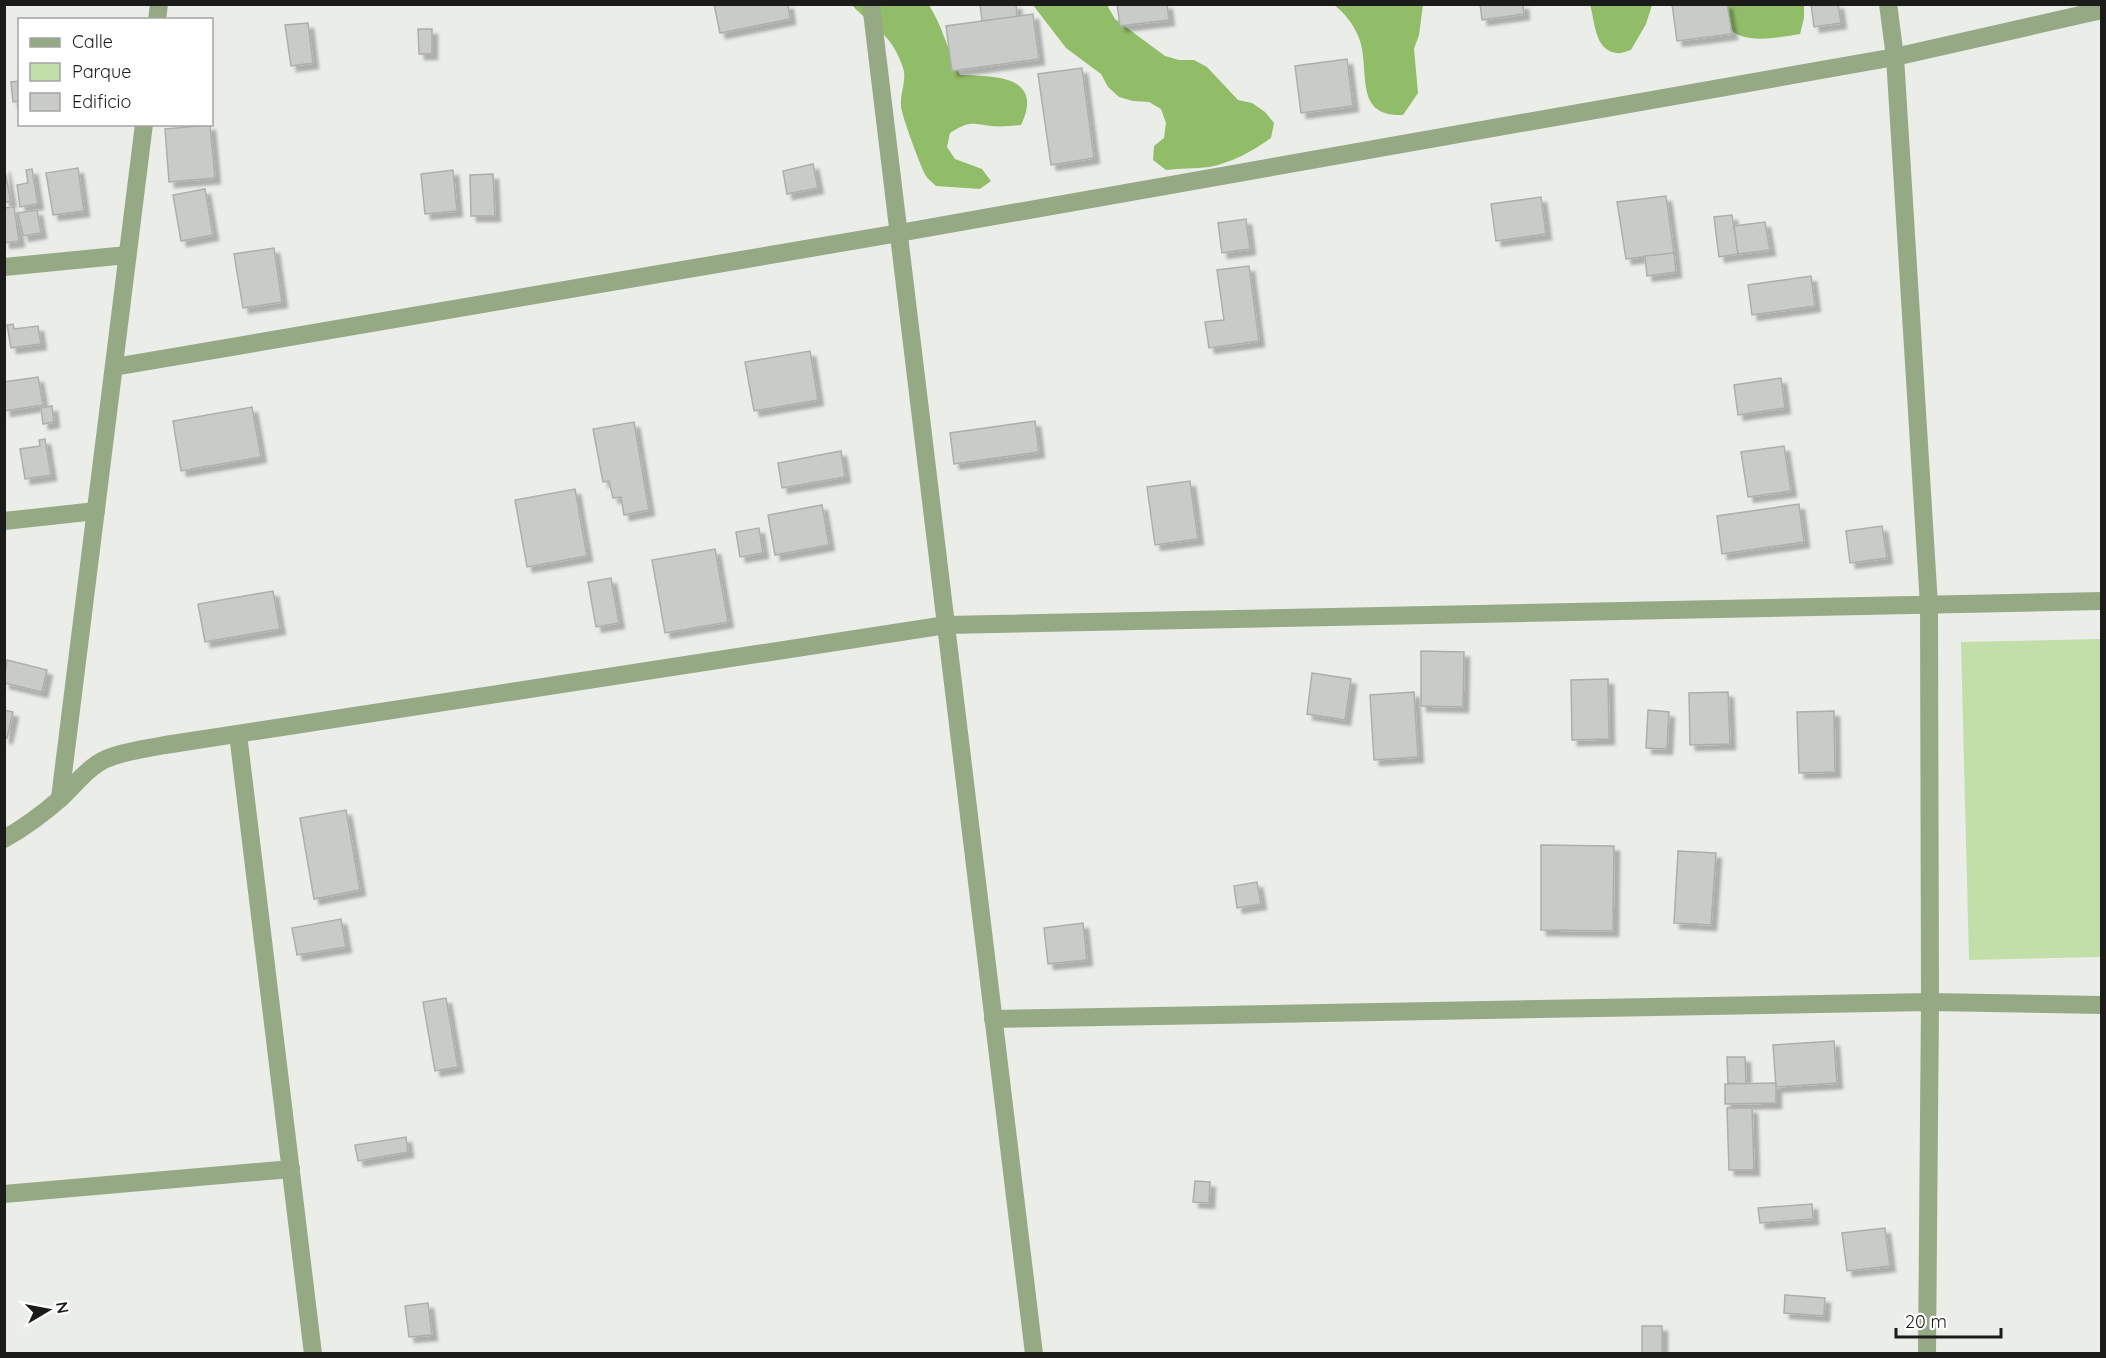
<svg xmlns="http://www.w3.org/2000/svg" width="2106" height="1358" font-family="Quicksand,sans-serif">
  <defs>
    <filter id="shadow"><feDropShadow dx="5.5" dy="5.5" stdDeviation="1.5" flood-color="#0004"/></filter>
  </defs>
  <rect width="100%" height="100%" fill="#ebede9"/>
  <polygon fill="#c2dfaa" points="2101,639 2101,957 1969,960 1961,642"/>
  <g fill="#91bc68">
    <path d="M852 5H929C943 27 948 52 960 75 993 76 1045 75 1021 125 1011 126 1001 127 991 126 971 123 969 121 950 133L947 147 955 159 982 169 991 181 980 189 936 186C933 183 928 179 926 176 921 168 901 114 901 106 900 91 908 79 902 65 891 33 872 27 852 5Z"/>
    <path d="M1033 5H1107L1115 19 1165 56 1179 60H1194L1207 67 1238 100 1252 103 1265 112 1274 123 1271 138C1253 151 1231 163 1209 167 1195 169 1180 168 1166 170L1153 160 1154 146 1164 138 1166 123 1161 109 1149 102 1133 101 1119 97 1108 87 1101 74 1066 48Z"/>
    <path d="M1334 5H1423L1419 35 1414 49 1418 93 1403 115C1352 117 1371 70 1359 38 1354 25 1345 13 1334 5Z"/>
    <path d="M1590 5H1652L1646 24 1631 50C1627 51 1621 54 1617 53 1594 51 1595 20 1590 5Z"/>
    <path d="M1717 5H1804V18L1800 34C1781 37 1741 46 1727 26 1722 20 1720 11 1717 5Z"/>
  </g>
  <g fill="#c8cbc7" stroke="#adafab" stroke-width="1.5" filter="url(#shadow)">
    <polygon points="714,4 788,4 790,19 720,33"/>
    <polygon points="980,4 1016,4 1017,17 982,21"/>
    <polygon points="1117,4 1167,4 1169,20 1120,26"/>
    <polygon points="1480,4 1523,4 1524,14 1482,20"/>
    <polygon points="1672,4 1727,4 1732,34 1677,41"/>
    <polygon points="1811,4 1838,4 1841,23 1814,27"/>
    <polygon points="1033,14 1039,59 952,71 946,26"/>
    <polygon points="308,23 313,63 291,66 285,25"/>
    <polygon points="418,29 432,29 432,54 419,54"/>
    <polygon points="1347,59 1353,106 1301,113 1295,66"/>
    <polygon points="1082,68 1094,158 1051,165 1038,74"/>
    <polygon points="20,81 20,101 13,102 11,82"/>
    <polygon points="210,125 215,178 169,182 165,129"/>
    <polygon points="813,164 818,188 787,194 783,171"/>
    <polygon points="4,166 11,202 4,202"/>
    <polygon points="78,168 84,211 53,215 46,173"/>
    <polygon points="32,169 38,204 20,207 17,185 28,183 26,170"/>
    <polygon points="453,170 457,211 425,214 421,174"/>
    <polygon points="493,174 495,216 471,216 470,175"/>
    <polygon points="205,189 213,235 181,241 173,195"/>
    <polygon points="1666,196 1674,253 1626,259 1617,202"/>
    <polygon points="1541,197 1546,234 1496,241 1491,204"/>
    <polygon points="14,207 19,241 4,243 4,208"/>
    <polygon points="37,210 41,233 23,236 18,213"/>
    <polygon points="1732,215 1738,254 1719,257 1714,217"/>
    <polygon points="1246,219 1250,249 1222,253 1218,223"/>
    <polygon points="1765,222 1770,250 1738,254 1734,226"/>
    <polygon points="274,248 282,302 243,308 234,254"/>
    <polygon points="1674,253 1676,272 1647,276 1645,256"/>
    <polygon points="1249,266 1259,341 1209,348 1205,322 1224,320 1217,270"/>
    <polygon points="1811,276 1815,306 1752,315 1748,285"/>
    <polygon points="13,324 14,329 38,326 41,344 11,348 7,325"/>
    <polygon points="810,351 818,400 754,411 745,362"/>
    <polygon points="38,377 43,405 5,411 4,382"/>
    <polygon points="1781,378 1785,408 1738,415 1734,385"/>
    <polygon points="52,406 54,422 43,424 41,408"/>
    <polygon points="252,407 261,457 181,471 173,421"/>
    <polygon points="1035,421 1039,452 954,464 950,433"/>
    <polygon points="634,422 649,510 624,515 621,497 613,498 609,481 603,482 593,429"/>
    <polygon points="45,439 51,475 25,479 20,449 40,446 39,440"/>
    <polygon points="1784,446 1791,491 1748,497 1741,452"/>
    <polygon points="841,451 845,477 782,488 778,463"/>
    <polygon points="1190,481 1198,539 1155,545 1147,487"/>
    <polygon points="575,489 587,556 527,567 515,500"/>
    <polygon points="1799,504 1804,542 1722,554 1717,516"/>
    <polygon points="822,505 829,545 775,555 768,515"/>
    <polygon points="1882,526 1887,558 1850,563 1846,531"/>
    <polygon points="759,528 763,553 740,557 736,532"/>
    <polygon points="715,549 728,622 665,633 652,560"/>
    <polygon points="611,578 619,623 596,627 588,582"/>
    <polygon points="273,591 280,629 205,642 198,604"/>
    <polygon points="1421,651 1464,652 1463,707 1421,706"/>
    <polygon points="7,660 47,670 42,692 4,683"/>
    <polygon points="1312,673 1351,679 1345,720 1307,714"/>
    <polygon points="1608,679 1609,739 1572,740 1571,680"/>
    <polygon points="1414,692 1418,757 1374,760 1370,695"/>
    <polygon points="1728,692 1730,744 1690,745 1689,693"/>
    <polygon points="4,710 13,712 7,738 4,738"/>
    <polygon points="1648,710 1669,712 1667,749 1646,748"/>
    <polygon points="1834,711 1835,772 1799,773 1797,712"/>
    <polygon points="346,810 360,890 314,899 300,818"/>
    <polygon points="1541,845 1614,846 1613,931 1541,930"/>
    <polygon points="1678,851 1716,853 1711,925 1674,923"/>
    <polygon points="1257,882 1261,904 1237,908 1234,886"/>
    <polygon points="341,919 346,947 297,955 292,928"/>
    <polygon points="1083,923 1087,960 1048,964 1044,928"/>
    <polygon points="446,998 458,1067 435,1071 423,1002"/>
    <polygon points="1834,1041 1837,1083 1776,1087 1773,1045"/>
    <polygon points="1727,1057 1745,1057 1746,1084 1728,1083"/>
    <polygon points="1776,1083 1776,1103 1725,1104 1725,1084"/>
    <polygon points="1727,1108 1752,1108 1754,1170 1729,1170"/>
    <polygon points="406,1137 408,1152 358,1161 355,1145"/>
    <polygon points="1195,1181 1210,1182 1209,1203 1193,1202"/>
    <polygon points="1812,1204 1813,1219 1760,1223 1758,1208"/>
    <polygon points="1885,1228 1890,1266 1847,1271 1842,1233"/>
    <polygon points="1785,1295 1825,1298 1824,1316 1784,1313"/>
    <polygon points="428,1303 432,1335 409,1337 405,1306"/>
    <rect x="1642" y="1326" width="20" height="28"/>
  </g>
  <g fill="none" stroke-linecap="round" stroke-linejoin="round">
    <polyline stroke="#96a985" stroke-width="18" points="4,1194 291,1169"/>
    <g stroke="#96a985" stroke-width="18">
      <polyline points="871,4 1034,1354"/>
      <polyline points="1888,4 1895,57 1929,605 1930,1002 1927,1354"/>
      <polyline points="157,20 159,4"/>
      <polyline points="4,267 127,255"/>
      <polyline points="114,367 899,233 1895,57 2102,10"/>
      <polyline points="4,521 96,511"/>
      <polyline points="238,734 313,1354"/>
      <polyline points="60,798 144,124"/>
      <path d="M4 839C25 827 43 814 61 798 75 785 88 767 106 759 125 751 146 749 165 745L946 625 2102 601"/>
      <polyline points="993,1019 1930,1002 2102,1005"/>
    </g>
  </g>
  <rect width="2106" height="1358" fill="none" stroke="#1b1c1a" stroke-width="12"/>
  <rect x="18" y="18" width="195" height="108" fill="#ffffff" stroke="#a4a4a3" stroke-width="1.5"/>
  <rect x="30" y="38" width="30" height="9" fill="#96a985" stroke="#a4a4a3" stroke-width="1.5"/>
  <text x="72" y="48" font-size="18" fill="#1b1c1a">Calle</text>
  <rect x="30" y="63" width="30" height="18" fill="#c2dfaa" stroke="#a4a4a3" stroke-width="1.5"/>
  <text x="72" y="78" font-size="18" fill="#1b1c1a">Parque</text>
  <rect x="30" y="93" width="30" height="18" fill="#c8cbc7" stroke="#a4a4a3" stroke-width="1.5"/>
  <text x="72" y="108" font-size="18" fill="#1b1c1a">Edificio</text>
  <g transform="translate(48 1310) rotate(80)" stroke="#ffffff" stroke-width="4.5" paint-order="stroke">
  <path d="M0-4.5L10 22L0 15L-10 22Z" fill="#1b1c1a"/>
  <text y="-9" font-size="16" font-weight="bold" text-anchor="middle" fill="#1b1c1a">N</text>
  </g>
  <path d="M1896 1328v9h105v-9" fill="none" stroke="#1b1c1a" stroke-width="3"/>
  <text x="1905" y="1328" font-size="18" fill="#1b1c1a" stroke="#ffffff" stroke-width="4.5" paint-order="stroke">20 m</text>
</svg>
